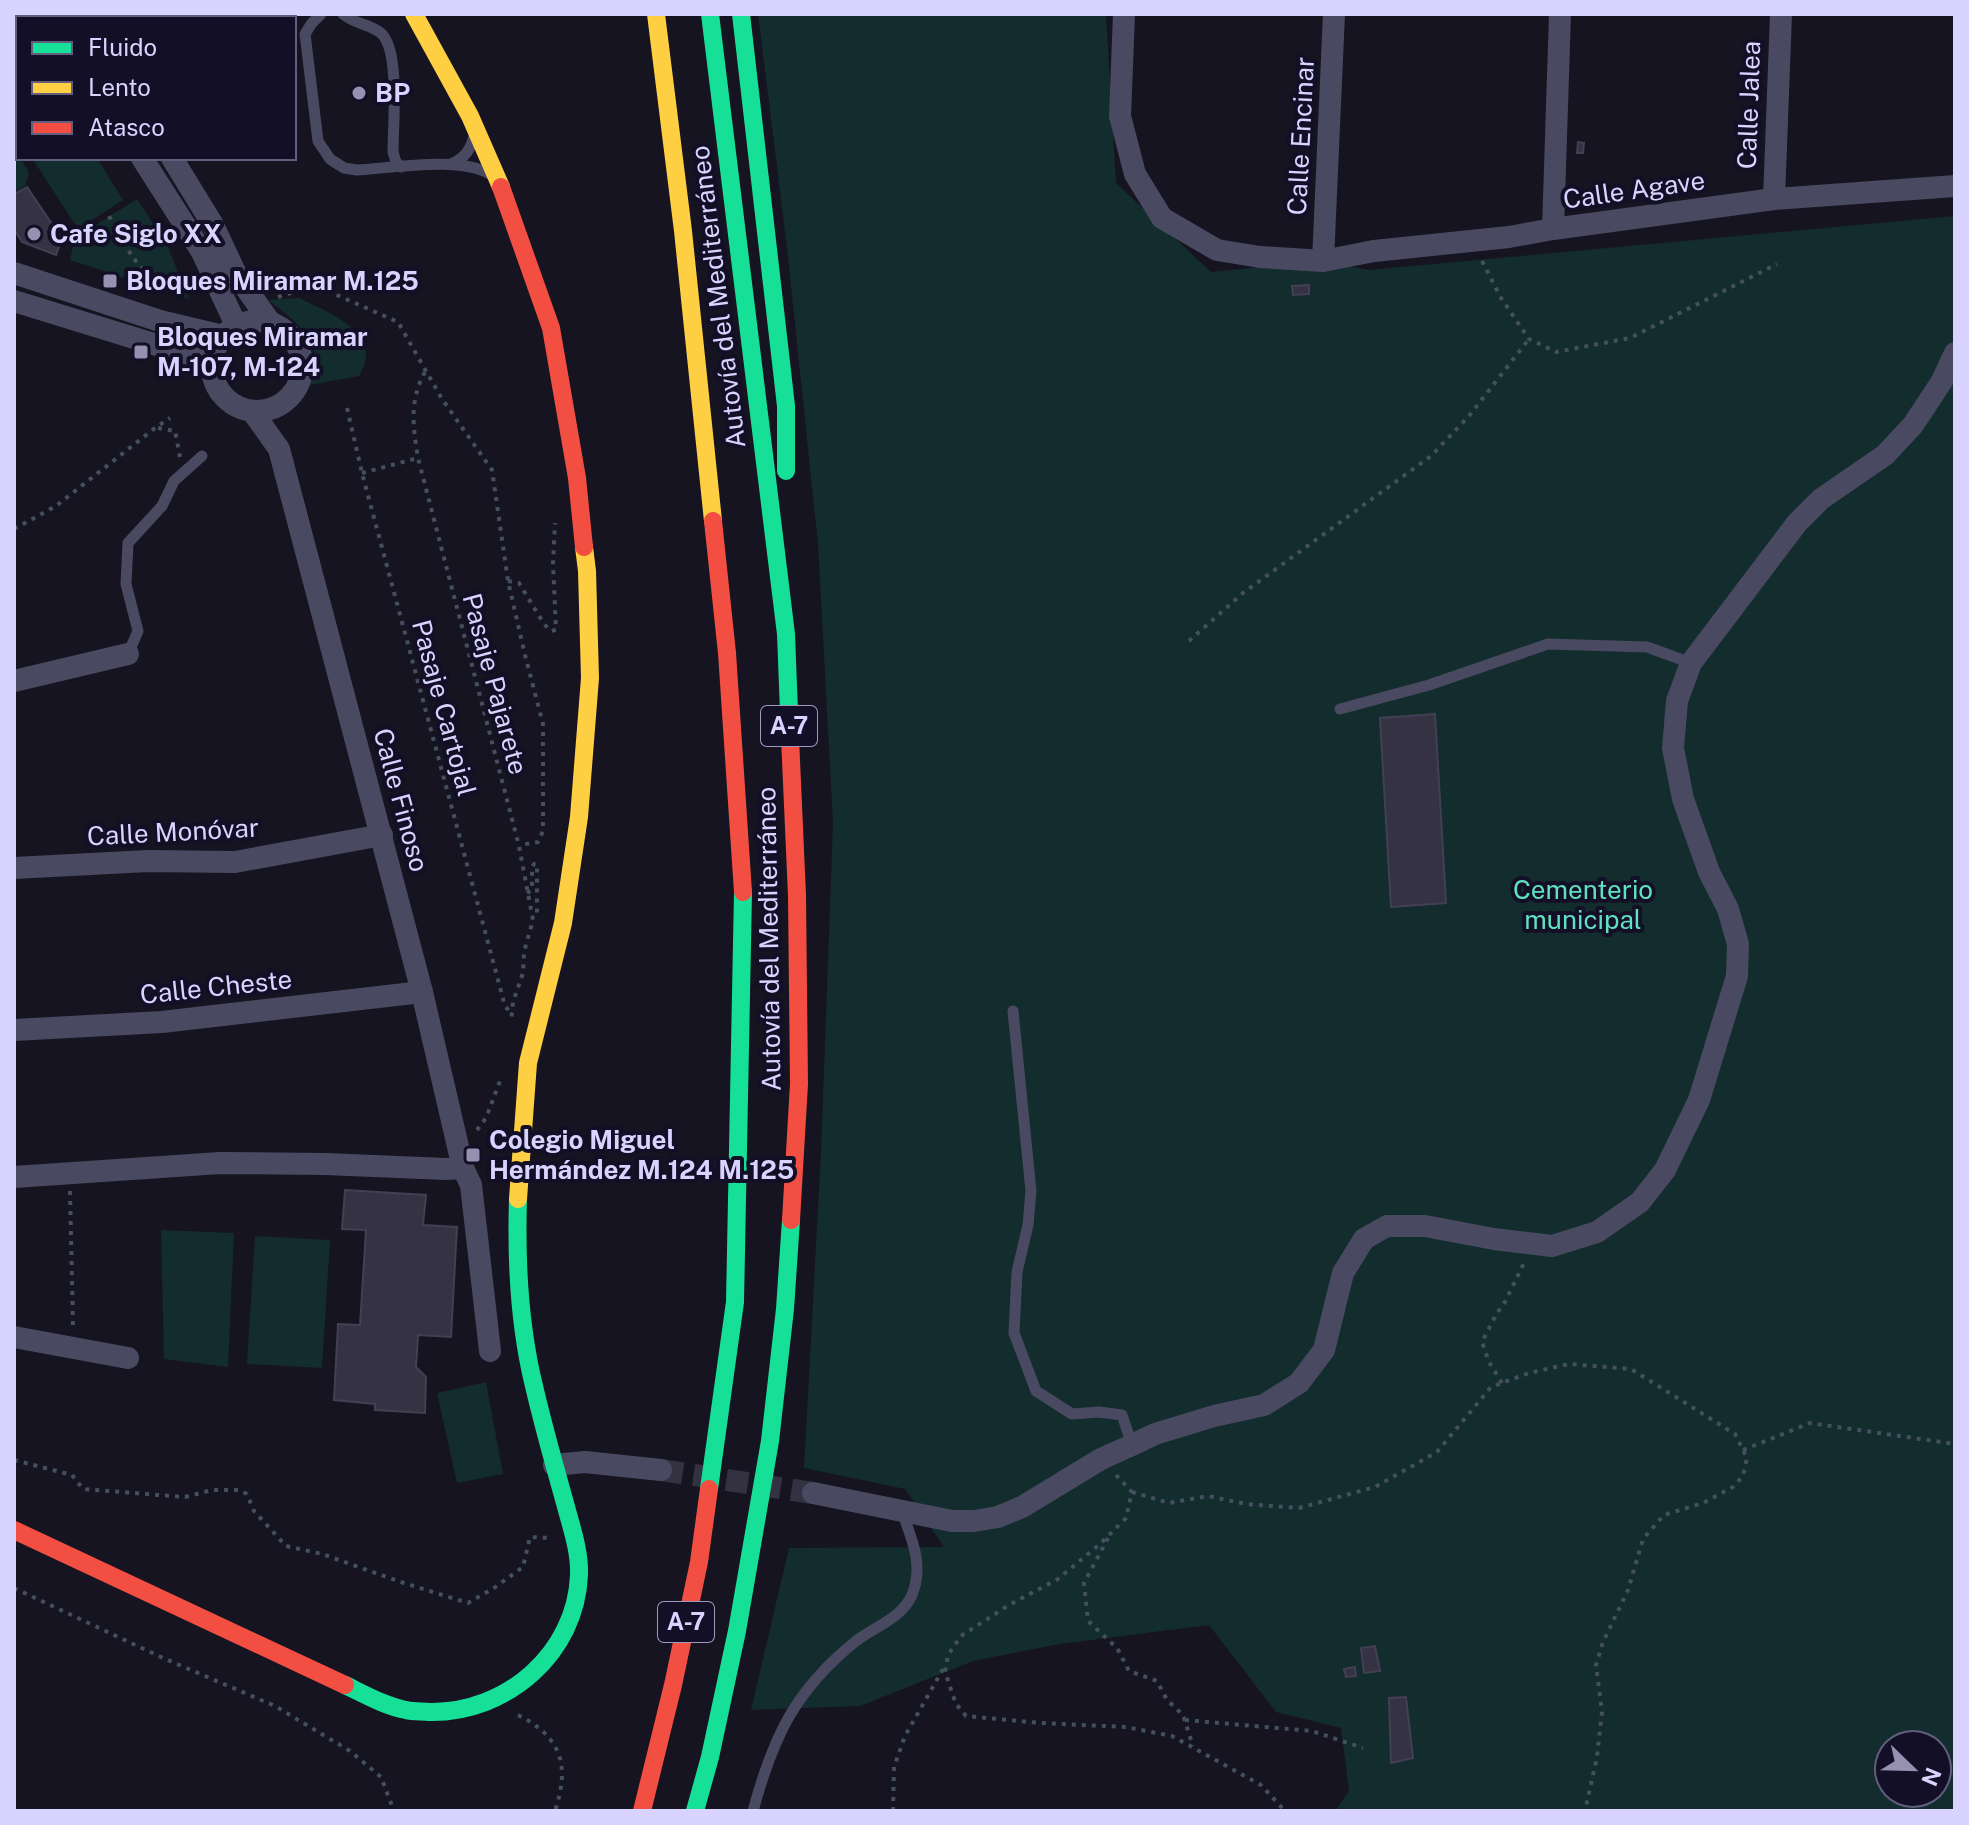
<svg xmlns="http://www.w3.org/2000/svg" width="1969" height="1825" font-family="'Public Sans',sans-serif">
  <rect width="100%" height="100%" fill="#161421"/>
  <g fill="#132c2d" fill-rule="evenodd">
    <path d="M758 14H1106L1116 183 1211 272 1323 261 1368 270 1955 216V1811H1335L1349 1791 1341 1728 1276 1712 1209 1625 1060 1644 973 1661 860 1706 751 1710 789 1548 944 1547 905 1489 804 1468 821 1153 833 822 818 544 787 248ZM1889 1745H1937V1793H1889Z"/>
    <polygon points="14,25 18,31 18,123 14,125"/>
    <polygon points="14,146 18,153 18,158 21,158 29,174 25,186 14,192"/>
    <polygon points="32,158 97,158 123,200 78,229"/>
    <polygon points="137,199 167,245 189,299 70,260 75,238"/>
    <path d="M299 298C323 310 368 326 366 358 366 364 361 371 359 376L310 385C312 379 314 372 315 366 318 336 290 317 268 300Z"/>
    <polygon points="161,1230 234,1233 228,1367 164,1359"/>
    <polygon points="255,1236 330,1240 322,1368 247,1364"/>
    <polygon points="486,1382 503,1474 457,1483 437,1393"/>
  </g>
  <g fill="#343243" stroke="#433f54" stroke-width="2">
    <polygon points="1578,142 1584,143 1583,153 1577,153"/>
    <polygon points="27,187 62,239 56,255 22,242 14,229 14,194"/>
    <polygon points="1309,285 1309,294 1293,295 1292,286"/>
    <polygon points="1435,714 1446,903 1391,907 1380,718"/>
    <polygon points="345,1190 426,1195 423,1225 457,1227 451,1337 418,1335 416,1367 426,1377 425,1413 375,1410 375,1404 334,1400 338,1324 360,1325 366,1230 342,1229"/>
    <polygon points="1375,1646 1380,1671 1364,1673 1361,1648"/>
    <polygon points="1355,1667 1356,1676 1346,1677 1344,1669"/>
    <polygon points="1406,1697 1413,1758 1391,1763 1389,1698"/>
  </g>
  <g fill="none" stroke-linecap="round" stroke-linejoin="round">
    <polyline stroke="#333142" stroke-width="22" stroke-dasharray="22 11" stroke-linecap="butt" points="661,1470 813,1493"/>
    <g stroke="#44505f" stroke-width="4" stroke-dasharray="4 6" stroke-linecap="butt">
      <path d="M109 216C124 247 137 264 159 289"/>
      <polyline points="1482,261 1501,298 1529,339 1556,352 1630,338 1777,264"/>
      <polyline points="278,297 294,292 330,292 398,322 442,399 492,470 508,581 525,655 543,724 543,831 538,842 520,845"/>
      <path d="M425 372C409 401 413 426 418 458L519 846 533 920 524 952 523 973 513 1002 511 1022"/>
      <polyline points="347,408 362,473 505,1006 512,1014"/>
      <polyline points="158,428 175,431 180,457"/>
      <polyline points="362,473 418,458"/>
      <polyline points="14,529 56,506 155,428 170,418"/>
      <polyline points="508,581 519,583 544,624 551,631 556,630 553,563 555,523"/>
      <polyline points="1189,641 1243,593 1431,456 1469,416 1529,339"/>
      <polyline points="527,893 532,890 532,867 534,864 537,864 537,915"/>
      <polyline points="477,1130 486,1118 500,1081"/>
      <polyline points="70,1191 73,1326"/>
      <polyline points="1502,1383 1489,1362 1482,1342 1497,1313 1505,1302 1524,1263"/>
      <polyline points="1743,1450 1810,1423 1955,1444"/>
      <polyline points="14,1460 72,1475 83,1489 185,1497 212,1490 239,1490 247,1494 254,1511 286,1546 322,1554 401,1582 468,1603 494,1588 523,1567 530,1537 550,1538"/>
      <polyline points="1116,1475 1132,1492 1126,1518 1100,1544 1058,1579 1009,1605 961,1636 948,1655 945,1672 956,1704 966,1716 1040,1723 1126,1727 1172,1736 1261,1785 1285,1811"/>
      <polyline points="1132,1492 1169,1503 1208,1496 1246,1504 1299,1508 1375,1487 1437,1452 1491,1387 1529,1373 1569,1364 1631,1369 1735,1434 1747,1458 1743,1476 1733,1487 1703,1503 1664,1515 1643,1539 1628,1590 1603,1642 1596,1665 1602,1712 1597,1757 1585,1811"/>
      <polyline points="1108,1538 1084,1583 1088,1621 1117,1648 1129,1671 1157,1681 1167,1700 1183,1715 1193,1746"/>
      <polyline points="14,1588 163,1658 275,1706 350,1751 381,1777 394,1811"/>
      <path d="M518 1715C562 1737 570 1766 555 1811"/>
      <polyline points="1185,1720 1312,1731 1363,1748"/>
      <polyline points="893,1811 894,1767 905,1736 943,1669"/>
    </g>
    <g stroke="#4a4962" stroke-width="11">
      <path d="M321 14 312 23 305 34 318 141 330 159 344 168 357 170C392 168 460 156 490 174"/>
      <path d="M343 14C354 24 371 24 382 34 400 53 393 124 393 152L396 162 401 167"/>
      <path d="M451 164C464 159 471 150 474 136"/>
      <polyline points="128,654 138,631 126,584 128,543 162,506 174,481 202,456"/>
      <polyline points="1340,709 1429,685 1548,644 1647,647 1691,663"/>
      <polyline points="1013,1011 1031,1191 1028,1225 1017,1272 1014,1333 1036,1391 1072,1414 1099,1412 1122,1415 1132,1445"/>
      <path d="M753 1811C773 1737 795 1690 856 1641 874 1627 902 1618 912 1595 924 1566 912 1539 902 1512"/>
    </g>
    <g stroke="#4a4962" stroke-width="22">
      <polyline points="51,14 54,18"/>
      <polyline points="82,14 85,18"/>
      <polyline points="1124,14 1120,116 1135,174 1162,218 1217,250 1260,257 1323,261 1374,251 1509,237 1553,229 1774,199 1955,186"/>
      <polyline points="142,158 202,252 236,325"/>
      <polyline points="172,158 213,225 236,274 270,322"/>
      <polyline points="1774,199 1781,14"/>
      <polyline points="1553,229 1560,14"/>
      <polyline points="1323,261 1334,14"/>
      <polyline points="14,273 160,321 223,336"/>
      <polyline points="14,301 212,362"/>
      <circle cx="257" cy="366" r="45"/>
      <polyline points="252,411 279,449 422,992 463,1168 471,1185 490,1351"/>
      <polyline points="14,681 128,654"/>
      <polyline points="14,868 148,861 235,862 382,835"/>
      <polyline points="14,1030 162,1022 422,992"/>
      <polyline points="14,1177 220,1163 325,1164 446,1169 463,1168"/>
      <polyline points="14,1337 128,1358"/>
      <polyline points="554,1465 585,1462 661,1470"/>
      <polyline points="813,1493 952,1521 974,1521 998,1517 1022,1507 1101,1459 1132,1445 1155,1434 1214,1416 1264,1405 1299,1383 1324,1350 1343,1273 1364,1239 1387,1226 1425,1226 1494,1239 1552,1246 1597,1232 1640,1202 1665,1170 1699,1100 1737,976 1738,944 1728,909 1709,872 1683,799 1673,748 1677,701 1691,663 1797,523 1821,499 1885,455 1913,425 1942,381 1955,353"/>
    </g>
    <g stroke="#16e098" stroke-width="18">
      <polyline points="710,14 786,634 790,738"/>
      <polyline points="741,14 786,406 786,471"/>
      <polyline points="709,1489 735,1302 743,892"/>
      <path d="M345 1685C364 1694 385 1706 406 1710 414 1712 423 1711 430 1712 507 1713 576 1653 579 1575 580 1551 571 1526 565 1503 554 1464 543 1425 534 1386 519 1325 516 1261 518 1199"/>
      <polyline points="695,1811 710,1757 737,1631 770,1441 785,1309 791,1220"/>
    </g>
    <g stroke="#ffcf43" stroke-width="18">
      <polyline points="414,14 470,116 501,187"/>
      <polyline points="656,14 683,231 713,521"/>
      <polyline points="518,1199 528,1063 563,923 579,817 590,678 587,571 584,547"/>
    </g>
    <g stroke="#f24e42" stroke-width="18">
      <polyline points="501,187 551,328 577,478 584,547"/>
      <polyline points="713,521 727,653 743,892"/>
      <polyline points="790,738 797,895 799,1084 791,1220"/>
      <polyline points="14,1530 345,1685"/>
      <polyline points="642,1811 673,1685 699,1562 709,1489"/>
    </g>
  </g>
  <g fill="#9591b1" stroke="#130f26" stroke-width="3">
    <circle cx="359" cy="93" r="8"/>
    <circle cx="34" cy="234" r="8"/>
    <rect x="102" y="273" width="16" height="16" rx="4"/>
    <rect x="133" y="344" width="16" height="16" rx="4"/>
    <rect x="465" y="1147" width="16" height="16" rx="4"/>
  </g>
  <g text-anchor="middle" stroke-width="8" stroke-linejoin="round" paint-order="stroke">
    <g fill="#130f26" stroke="#9e99be" stroke-width="2">
      <rect x="761" y="706" width="56" height="40" rx="6"/>
      <rect x="658" y="1602" width="56" height="40" rx="6"/>
    </g>
    <g font-size="24" font-weight="bold" fill="#d9d4ff">
      <text x="789" y="734">A-7</text>
      <text x="686" y="1630">A-7</text>
    </g>
    <g font-size="26" font-weight="bold" fill="#d9d4ff" stroke="#130f26" text-anchor="start">
      <text x="375" y="102">BP</text>
      <text x="50" y="243">Cafe Siglo XX</text>
      <text x="126" y="290">Bloques Miramar M.125</text>
      <text x="157" y="346">Bloques Miramar<tspan x="157" dy="30">M-107, M-124</tspan></text>
      <text x="489" y="1149">Colegio Miguel<tspan x="489" dy="30">Hermández M.124 M.125</tspan></text>
    </g>
    <g font-size="26" fill="#d9d4ff" stroke="#130f26">
      <text transform="translate(1749 105) rotate(-88)" y="9">Calle Jalea</text>
      <text transform="translate(1301 136) rotate(-87)" y="9">Calle Encinar</text>
      <text transform="translate(1634 190) rotate(-8)" y="9">Calle Agave</text>
      <text transform="translate(718 297) rotate(-97)" y="9">Autovía del Mediterráneo</text>
      <text transform="translate(495 684) rotate(75)" y="9">Pasaje Pajarete</text>
      <text transform="translate(444 708) rotate(75)" y="9">Pasaje Cartojal</text>
      <text transform="translate(401 800) rotate(75)" y="9">Calle Finoso</text>
      <text transform="translate(173 832) rotate(-3)" y="9">Calle Monóvar</text>
      <text transform="translate(769 939) rotate(-91)" y="9">Autovía del Mediterráneo</text>
      <text transform="translate(216 987) rotate(-6)" y="9">Calle Cheste</text>
    </g>
    <g font-size="26" fill="#5fe0c0" stroke="#130f26">
      <text x="1583" y="899">Cementerio<tspan x="1583" dy="30">municipal</tspan></text>
    </g>
  </g>
  <rect width="1969" height="1825" fill="none" stroke="#d9d4ff" stroke-width="32"/>
  <rect x="16" y="16" width="280" height="144" fill="#130f26" stroke="#625e7d" stroke-width="2"/>
  <rect x="32" y="42" width="40" height="12" fill="#16e098" stroke="#625e7d" stroke-width="2"/>
  <text x="88" y="56" font-size="24" fill="#d9d4ff">Fluido</text>
  <rect x="32" y="82" width="40" height="12" fill="#ffcf43" stroke="#625e7d" stroke-width="2"/>
  <text x="88" y="96" font-size="24" fill="#d9d4ff">Lento</text>
  <rect x="32" y="122" width="40" height="12" fill="#f24e42" stroke="#625e7d" stroke-width="2"/>
  <text x="88" y="136" font-size="24" fill="#d9d4ff">Atasco</text>
  <g transform="translate(1913 1769) rotate(113)"><circle r="38" fill="#130f26" stroke="#625e7d" stroke-width="2"/>
  <path d="M0-6L14 30L0 20L-14 30Z" fill="#9591b1"/>
  <text y="-12" font-size="22" font-weight="bold" text-anchor="middle" fill="#d9d4ff">N</text>
  </g>
</svg>
